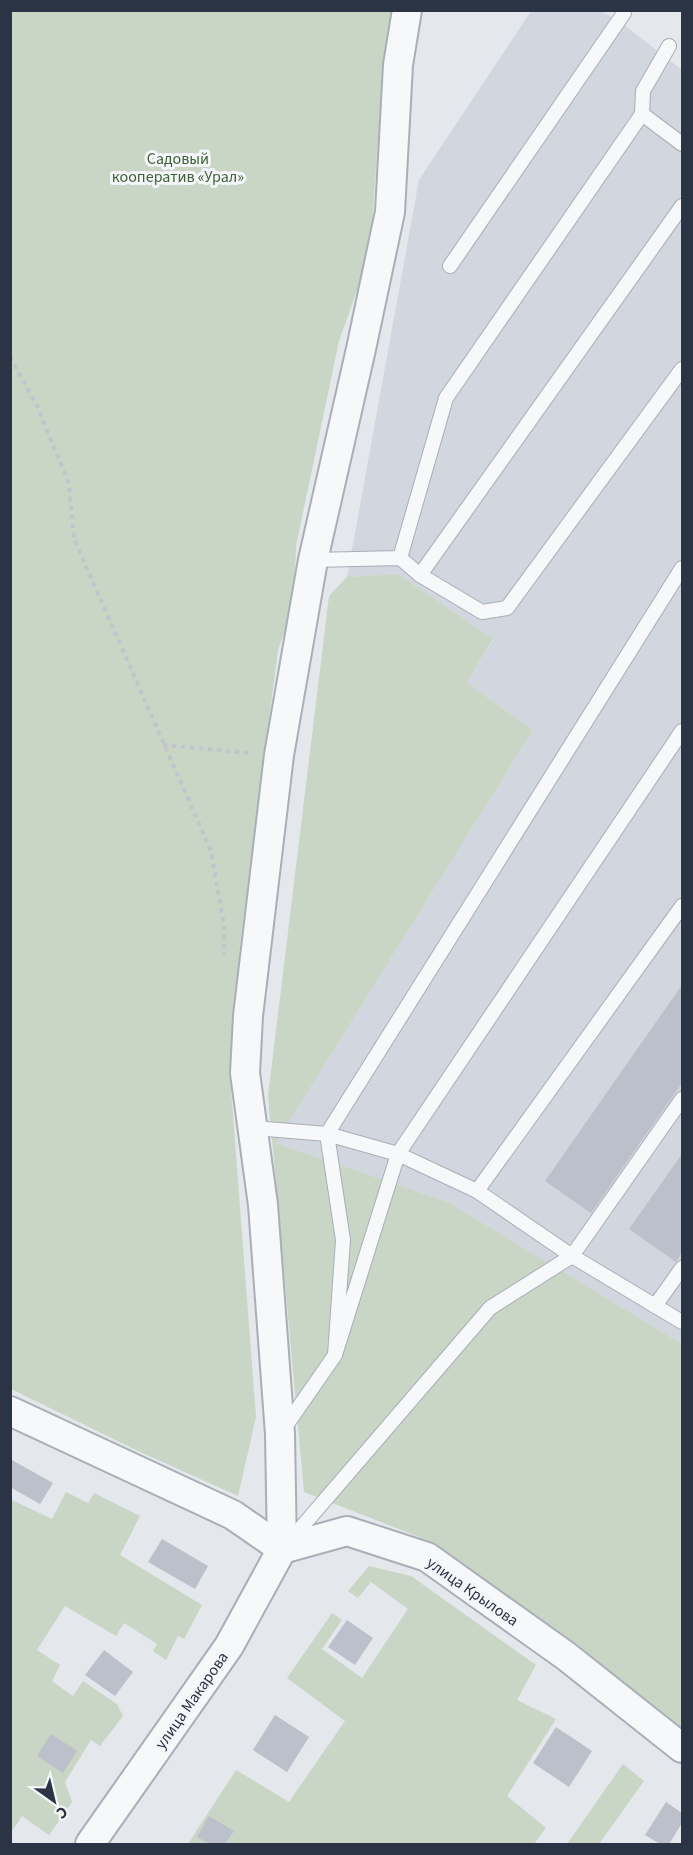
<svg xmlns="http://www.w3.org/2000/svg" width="693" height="1855" font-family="'Source Sans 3',sans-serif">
  <rect width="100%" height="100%" fill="#e4e7ec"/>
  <polygon fill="#d2d6de" points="531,11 600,11 619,21 682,70 682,1344 448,1202 276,1143 533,730 467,683 493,640 398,574 347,577 419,180"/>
  <g fill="#c9d6c5">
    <polygon points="10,11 392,11 381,95 370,254 339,341 296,546 294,606 278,650 240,945 231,1089 256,1417 238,1496 138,1451 11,1389"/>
    <polygon points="398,574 493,639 467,683 533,730 276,1143 448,1202 682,1344 682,1731 578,1645 432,1542 304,1492 268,1096 329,596 347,577"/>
    <polygon points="66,1492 88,1503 94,1493 140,1516 120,1555 202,1605 184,1639 178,1636 166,1660 153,1651 157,1644 124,1623 116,1636 65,1606 37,1650 60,1665 52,1681 73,1696 83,1681 117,1704 123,1716 100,1746 91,1740 65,1782 72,1802 49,1835 22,1816 12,1831 11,1831 10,1499 52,1519"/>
    <polygon points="369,1566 411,1576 536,1665 517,1700 556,1719 507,1796 546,1828 534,1844 188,1844 236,1770 289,1802 345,1721 287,1678 332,1613 342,1620 322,1649 362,1678 408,1609 371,1582 358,1598 348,1591"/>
    <polygon points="623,1764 644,1781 599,1844 567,1844"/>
  </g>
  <g fill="#bbc0ca">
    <polygon points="682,985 682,1083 591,1213 545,1181"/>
    <polygon points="682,1154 682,1252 676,1262 629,1229"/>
    <polygon points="10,1459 53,1483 40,1504 10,1487"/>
    <polygon points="162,1539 208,1566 195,1589 148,1562"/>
    <polygon points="347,1620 373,1638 355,1665 328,1647"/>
    <polygon points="104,1650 133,1672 115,1696 85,1675"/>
    <polygon points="275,1715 309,1737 287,1772 253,1750"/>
    <polygon points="556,1727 592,1751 569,1787 533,1763"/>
    <polygon points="51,1734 77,1751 63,1773 37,1756"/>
    <polygon points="666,1802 682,1813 682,1823 669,1844 660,1844 645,1835"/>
    <polygon points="209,1816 234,1831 225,1844 210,1844 197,1837"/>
  </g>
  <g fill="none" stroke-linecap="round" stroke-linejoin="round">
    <defs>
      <g id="service">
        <polyline points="669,46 643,91 642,114 682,144"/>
        <polyline points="450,266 624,13"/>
        <polyline points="400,558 446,398 642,114"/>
        <polyline points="313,560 400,558 420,575 482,612 507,608 682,369"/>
        <polyline points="420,575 682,206"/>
        <polyline points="253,1128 327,1134 398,1154 477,1191 572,1256 682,1099"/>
        <polyline points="477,1191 682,906"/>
        <polyline points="655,1306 682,1268"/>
        <polyline points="335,1355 343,1240 327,1134 682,568"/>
        <polyline points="283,1430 335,1355 398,1154 682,731"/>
        <polyline points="288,1543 490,1308 572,1256 682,1322"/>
      </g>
      <g id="minor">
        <polyline points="10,1411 233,1515 282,1549 347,1531 427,1557 566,1656 682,1748"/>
        <polyline points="90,1844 229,1646 282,1549 280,1434 263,1205 245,1073 248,1016 279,755 313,560 361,349 390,212 398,65 407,10"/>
      </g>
    </defs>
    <use href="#service" stroke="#a9aeb7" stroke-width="16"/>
    <use href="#minor" stroke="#a9aeb7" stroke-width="32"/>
    <g stroke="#c2c5cb" stroke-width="4" stroke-dasharray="4.5 4.5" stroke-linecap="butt">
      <polyline points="10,357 37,406 69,484 74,539 211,851 224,926 224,955"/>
      <polyline points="163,745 251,753"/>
    </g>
    <use href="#service" stroke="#f7f8fa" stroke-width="14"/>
    <use href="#minor" stroke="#f7f8fa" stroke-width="28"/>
  </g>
  <g text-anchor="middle" stroke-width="6" stroke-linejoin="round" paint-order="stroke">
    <g font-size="16" fill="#3f6138" stroke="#f4f6f9">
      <text x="178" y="164">Садовый<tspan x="178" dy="18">кооператив «Урал»</tspan></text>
    </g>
    <g font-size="16" fill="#2b3445" stroke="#f4f6f9">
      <text transform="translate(473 1591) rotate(35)" y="6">улица Крылова</text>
      <text transform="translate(191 1700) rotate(-55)" y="6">улица Макарова</text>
    </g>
  </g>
  <rect width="693" height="1855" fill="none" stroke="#2b3445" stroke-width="24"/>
  <g transform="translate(54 1801) rotate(146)" stroke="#f4f6f9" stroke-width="4.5" paint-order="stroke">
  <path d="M0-4.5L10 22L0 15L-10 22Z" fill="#2b3445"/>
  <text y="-9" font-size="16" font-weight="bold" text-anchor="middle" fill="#2b3445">С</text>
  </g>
</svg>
